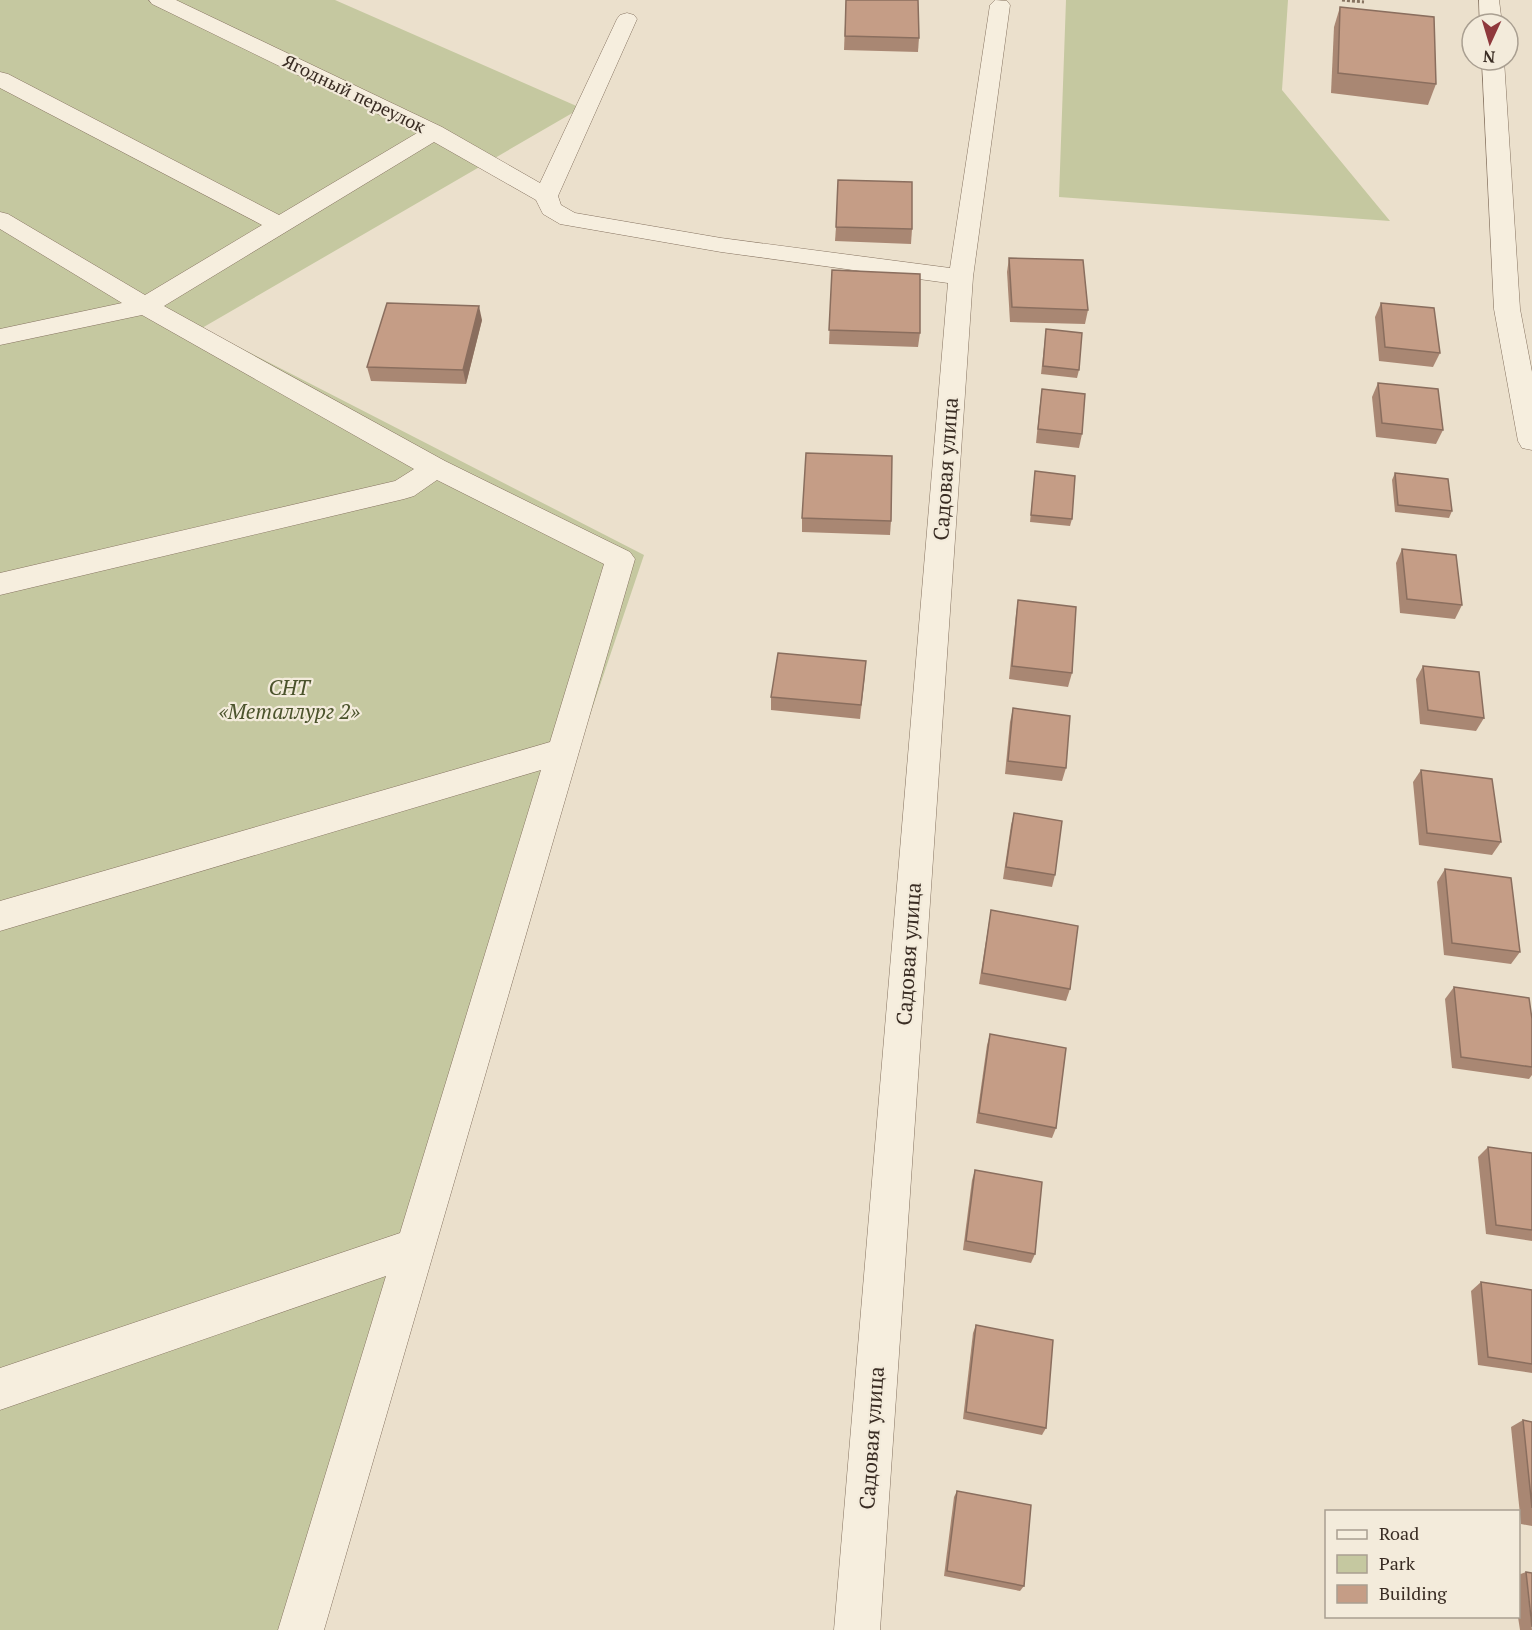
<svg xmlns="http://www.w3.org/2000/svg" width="1532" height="1630" font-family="'PT Serif',serif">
  <rect width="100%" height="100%" fill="#ebe0cc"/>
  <g fill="#c5c8a0">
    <polygon points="0,0 335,0 581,108 202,328 644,555 281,1630 0,1630"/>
    <polygon points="1066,0 1288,0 1282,90 1390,221 1059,197"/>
  </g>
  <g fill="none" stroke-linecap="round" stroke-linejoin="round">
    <defs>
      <g id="minor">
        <polygon points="149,0 176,0 442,127 540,183 617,19 620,15 627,13 634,15 637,19 558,196 561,205 575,213 721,238 950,268 990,5 995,0 1007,1 1010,5 973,277 880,1630 834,1630 948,283 721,252 560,224 543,214 536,200 434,142 164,306 445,461 630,552 635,559 324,1630 278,1630 386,1276 0,1410 0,1368 400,1233 541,770 0,931 0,901 550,742 604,564 437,480 414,496 404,499 0,595 0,573 395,481 414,469 142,315 0,345 0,329 122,303 0,229 0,212 8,214 145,295 262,225 0,88 0,72 8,74 279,215 417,133 152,4"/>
        <polygon points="1479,0 1499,0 1502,24 1480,24"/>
        <polygon points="1482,60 1504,60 1520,309 1532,372 1532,450 1522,448 1518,441 1494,309"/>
      </g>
    </defs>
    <use href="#minor" stroke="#867361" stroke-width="1"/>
    <polyline stroke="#867361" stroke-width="3" stroke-dasharray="3 2" stroke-linecap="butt" points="1342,0 1364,2"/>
    <use href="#minor" fill="#f6eede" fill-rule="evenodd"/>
  </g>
  <g fill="#a98773">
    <polygon points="846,0 919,38 918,52 844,50"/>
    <polygon points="1340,7 1436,84 1428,105 1331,93 1334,27"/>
    <polygon points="836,227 912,229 911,244 835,241"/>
    <polygon points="1009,258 1088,310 1085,324 1010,322 1007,272"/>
    <polygon points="832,270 920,333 918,347 829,344"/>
    <polygon points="1381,303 1440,353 1433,367 1379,361 1375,317"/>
    <polygon points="482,320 466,384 371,381 367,367"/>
    <polygon points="1046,329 1079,370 1077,378 1041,374"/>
    <polygon points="1378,383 1443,430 1436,444 1376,437 1372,397"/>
    <polygon points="1042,389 1082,434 1079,448 1036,443 1040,404"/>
    <polygon points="1035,471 1072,519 1070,526 1030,522"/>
    <polygon points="1395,473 1452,511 1449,518 1395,512 1392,480"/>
    <polygon points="802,518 891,521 890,535 802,532"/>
    <polygon points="1402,549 1462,605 1455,619 1400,613 1396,563"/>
    <polygon points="1018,600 1072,673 1068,687 1009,679 1016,614"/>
    <polygon points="1423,666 1484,718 1476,731 1420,724 1416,679"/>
    <polygon points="865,675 860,719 771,710 771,697"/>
    <polygon points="1013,708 1066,768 1062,781 1005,774 1010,722"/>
    <polygon points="1421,770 1501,842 1492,855 1419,845 1413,782"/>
    <polygon points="1014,813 1055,875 1052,887 1003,879 1011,825"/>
    <polygon points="1445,869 1520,952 1511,964 1444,955 1437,882"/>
    <polygon points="991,910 1070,989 1066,1001 979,984"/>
    <polygon points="1454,987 1532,1019 1532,1075 1529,1079 1452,1068 1445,999"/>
    <polygon points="990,1034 1056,1128 1052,1138 976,1123 987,1045"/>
    <polygon points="1488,1147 1532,1153 1532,1241 1486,1234 1478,1157"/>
    <polygon points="975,1170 1035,1254 1031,1263 963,1250 972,1180"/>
    <polygon points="1481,1282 1532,1290 1532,1373 1478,1365 1471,1291"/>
    <polygon points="976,1325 1046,1428 1042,1435 963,1419 973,1333"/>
    <polygon points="1523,1420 1532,1422 1532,1526 1521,1524 1511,1427"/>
    <polygon points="957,1491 1024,1586 1020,1591 944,1576 954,1497"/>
    <polygon points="1526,1572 1532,1630 1520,1630 1518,1617 1518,1575"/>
  </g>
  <polygon fill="#8a6e5e" points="479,306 482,320 466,384 463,370"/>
  <g fill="#c59d86" stroke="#8a6e5e" stroke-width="1.5">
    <polygon points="846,0 918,0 919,38 845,36"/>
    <polygon points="1340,7 1434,17 1436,84 1338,73"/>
    <polygon points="838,180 912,182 912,229 836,227"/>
    <polygon points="1009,258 1083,260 1088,310 1012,307"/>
    <polygon points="832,270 920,274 920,333 829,330"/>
    <polygon points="387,303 479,306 463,370 367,367"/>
    <polygon points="1381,303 1434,308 1440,353 1385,347"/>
    <polygon points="1046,329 1082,333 1079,370 1043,366"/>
    <polygon points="1378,383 1438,389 1443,430 1382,423"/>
    <polygon points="1042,389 1085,394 1082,434 1038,429"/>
    <polygon points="806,453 892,456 891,521 802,518"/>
    <polygon points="1035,471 1075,476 1072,519 1031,515"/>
    <polygon points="1395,473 1448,479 1452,511 1398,505"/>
    <polygon points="1402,549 1456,555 1462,605 1407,599"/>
    <polygon points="1018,600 1076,607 1072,673 1012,666"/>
    <polygon points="778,653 866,661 861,705 771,697"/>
    <polygon points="1423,666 1479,672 1484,718 1428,710"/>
    <polygon points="1013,708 1070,716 1066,768 1008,761"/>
    <polygon points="1421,770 1492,779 1501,842 1427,833"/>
    <polygon points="1014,813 1062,821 1055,875 1006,867"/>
    <polygon points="1445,869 1511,878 1520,952 1452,943"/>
    <polygon points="991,910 1078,926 1070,989 982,973"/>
    <polygon points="1454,987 1529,998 1532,1019 1532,1067 1461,1057"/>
    <polygon points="990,1034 1066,1048 1056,1128 979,1113"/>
    <polygon points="1488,1147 1532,1153 1532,1230 1496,1225"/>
    <polygon points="975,1170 1042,1182 1035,1254 966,1241"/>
    <polygon points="1481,1282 1532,1290 1532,1364 1488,1357"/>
    <polygon points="976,1325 1053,1340 1046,1428 966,1412"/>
    <polygon points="1523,1420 1532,1422 1532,1508"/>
    <polygon points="957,1491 1031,1505 1024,1586 947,1571"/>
    <polygon points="1526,1572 1532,1573 1532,1627"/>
  </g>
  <g text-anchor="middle" stroke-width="4.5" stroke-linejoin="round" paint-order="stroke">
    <g font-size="18" fill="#392c23" stroke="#f3ebdb">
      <text transform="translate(354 94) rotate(26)" y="6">Ягодный переулок</text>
    </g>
    <g font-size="21" fill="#392c23" stroke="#f3ebdb">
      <text transform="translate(946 469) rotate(-86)" y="7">Садовая улица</text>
      <text transform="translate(909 954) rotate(-86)" y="7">Садовая улица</text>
      <text transform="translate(872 1438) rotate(-86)" y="7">Садовая улица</text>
    </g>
    <g font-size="21" font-style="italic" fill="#4b532c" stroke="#f3ebdb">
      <text x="289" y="695">СНТ<tspan x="289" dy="24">«Металлург 2»</tspan></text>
    </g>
  </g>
  <rect x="1325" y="1510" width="195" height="108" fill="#f3ebdb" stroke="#a99f91" stroke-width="1.5"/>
  <rect x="1337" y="1530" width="30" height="9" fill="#f6eede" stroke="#a99f91" stroke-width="1.5"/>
  <text x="1379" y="1540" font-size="18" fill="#392c23">Road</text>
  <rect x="1337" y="1555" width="30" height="18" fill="#c5c8a0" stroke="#a99f91" stroke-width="1.5"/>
  <text x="1379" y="1570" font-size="18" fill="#392c23">Park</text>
  <rect x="1337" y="1585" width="30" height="18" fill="#c59d86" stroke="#a99f91" stroke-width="1.5"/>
  <text x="1379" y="1600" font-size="18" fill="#392c23">Building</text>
  <g transform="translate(1490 42) rotate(184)"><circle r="28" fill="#f3ebdb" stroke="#a99f91" stroke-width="1.5"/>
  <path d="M0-4.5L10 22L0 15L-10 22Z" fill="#8f383c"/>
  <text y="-9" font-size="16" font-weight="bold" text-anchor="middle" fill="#392c23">N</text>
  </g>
</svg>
